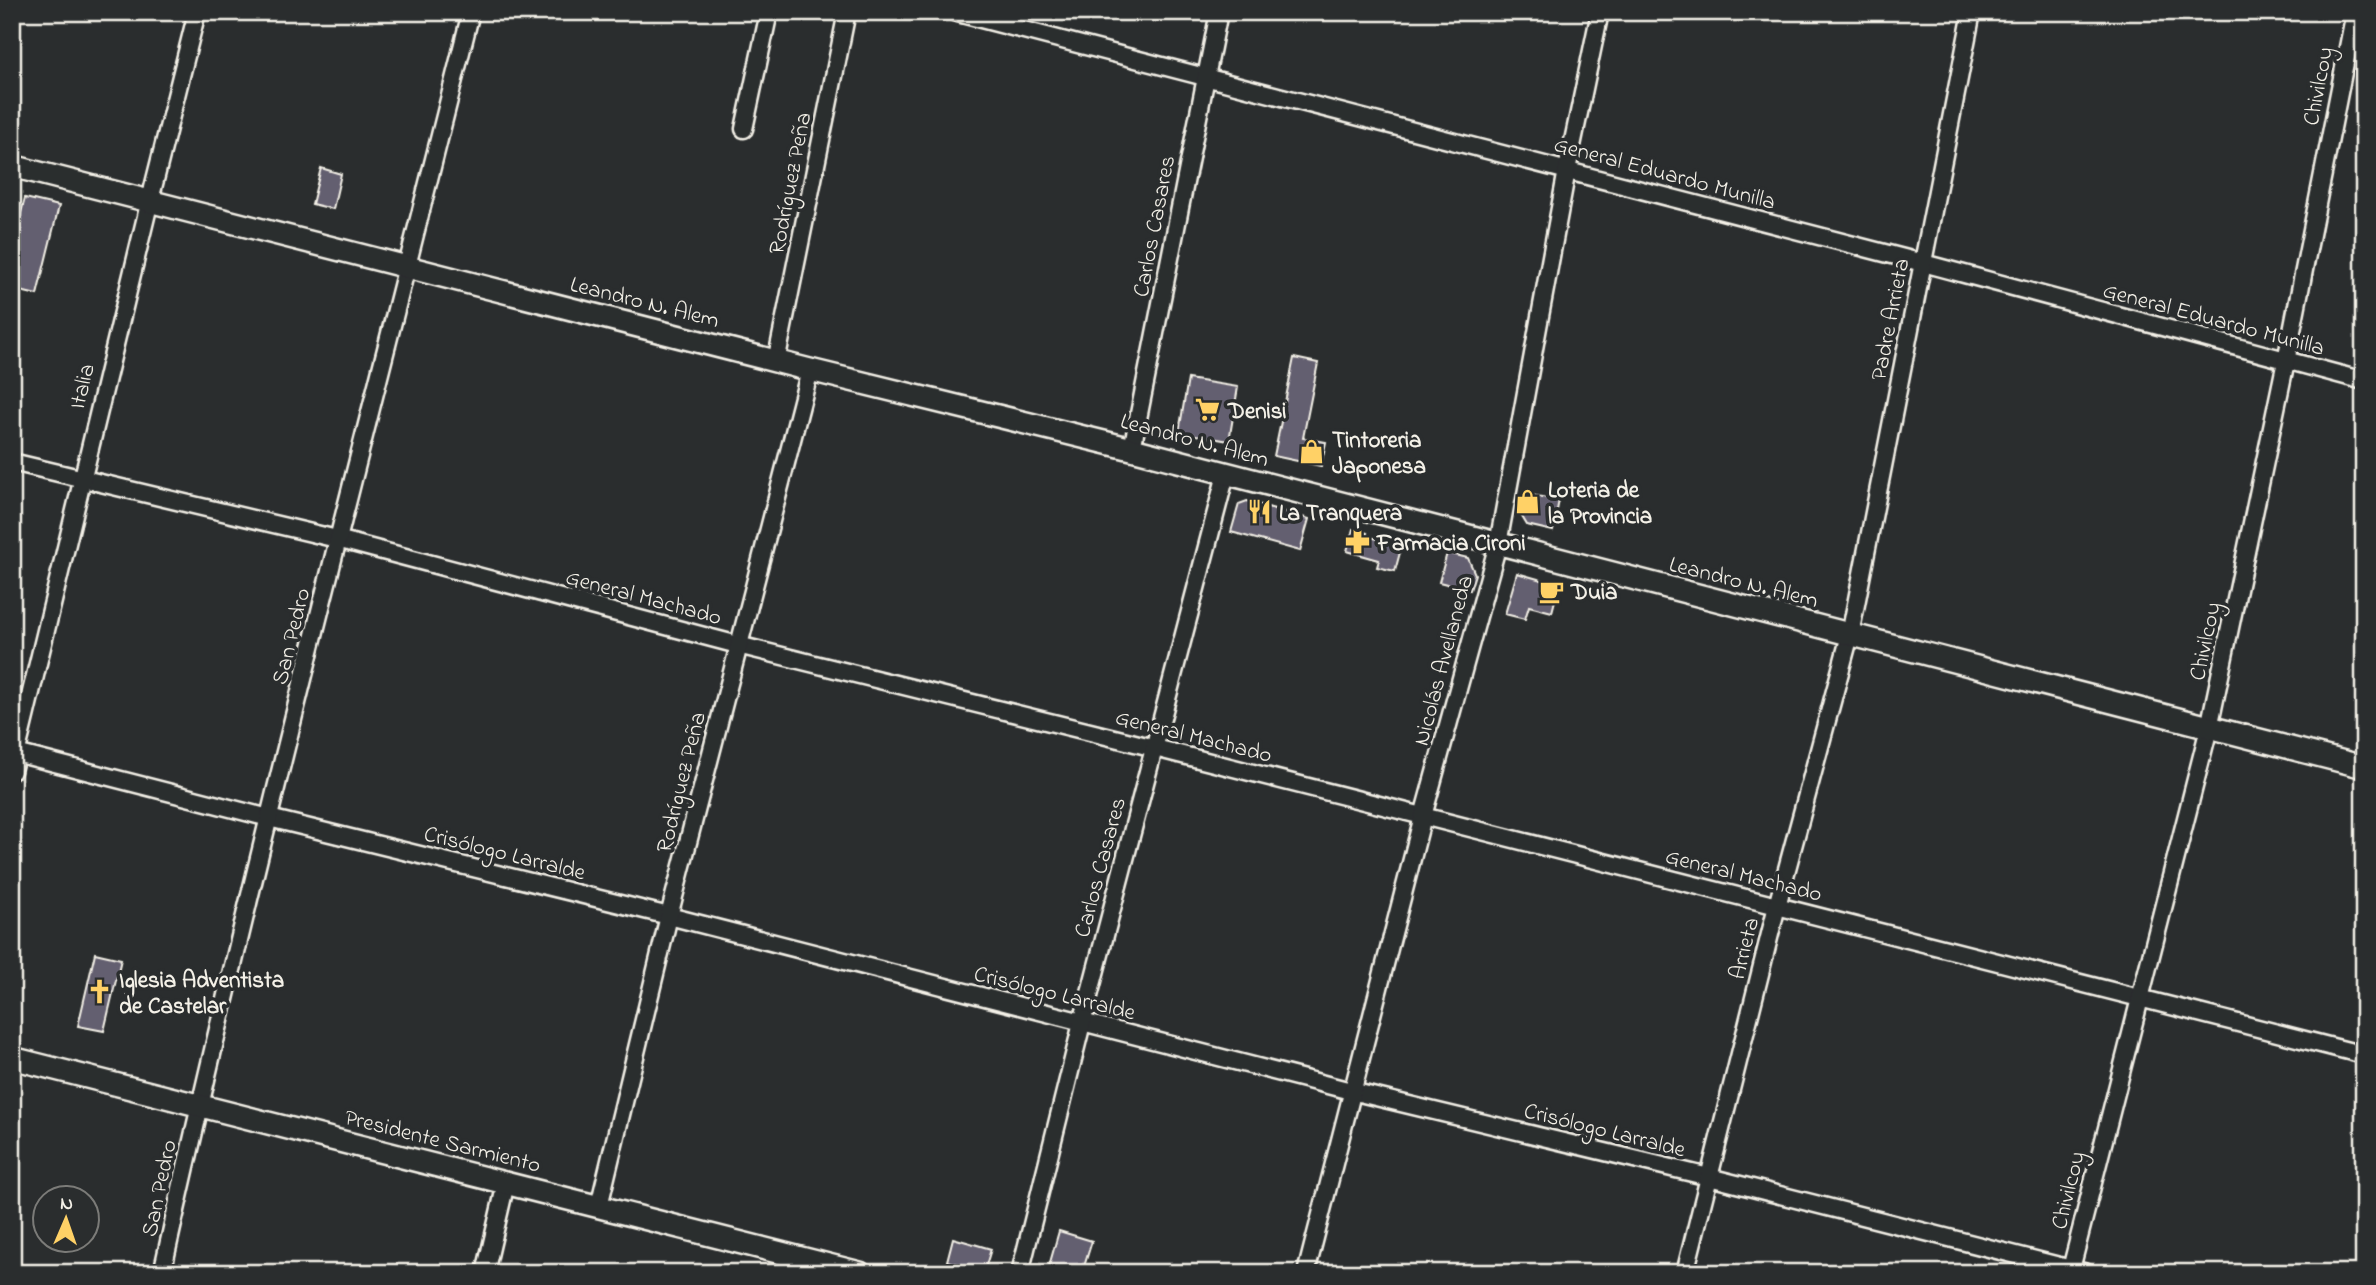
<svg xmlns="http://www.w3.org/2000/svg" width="2376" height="1285" font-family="'Indie Flower',sans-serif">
  <rect width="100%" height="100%" fill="#2a2d2e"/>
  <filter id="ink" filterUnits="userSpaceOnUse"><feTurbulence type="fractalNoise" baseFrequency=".0143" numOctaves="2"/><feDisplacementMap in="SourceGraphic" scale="14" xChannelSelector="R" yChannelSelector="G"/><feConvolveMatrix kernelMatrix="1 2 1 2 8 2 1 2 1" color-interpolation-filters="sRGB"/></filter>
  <g filter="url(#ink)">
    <g fill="#645e6f" stroke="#f4f1e8" stroke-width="2">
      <polygon points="321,168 341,174 333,209 312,204"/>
      <polygon points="25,198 59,206 37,295 12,289 12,247"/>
      <polygon points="1294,358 1318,363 1303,438 1326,442 1321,466 1274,456"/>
      <polygon points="1188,379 1238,387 1229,441 1179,432"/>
      <polygon points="1525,494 1559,500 1553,531 1527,525 1521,515"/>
      <polygon points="1247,501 1309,519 1300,551 1231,532 1239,504"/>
      <polygon points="1353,529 1367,533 1366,536 1402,545 1395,571 1377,567 1379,560 1347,551"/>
      <polygon points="1447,553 1468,558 1475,574 1470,590 1439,582"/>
      <polygon points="1517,573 1559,585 1552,612 1529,606 1525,619 1505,614"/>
      <polygon points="95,953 121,959 104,1031 78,1026"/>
      <polygon points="1059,1231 1092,1241 1082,1273 1047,1273"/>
      <polygon points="953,1238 991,1249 984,1272 947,1261"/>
    </g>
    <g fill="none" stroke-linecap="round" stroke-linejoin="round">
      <defs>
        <g id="street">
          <polyline points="954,12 1923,263 2364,381"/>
          <polyline points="744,129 769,12"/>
          <polyline points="776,362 847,12"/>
          <polyline points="1132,449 1219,12"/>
          <polyline points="12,462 337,539 738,645 1155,748 2364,1055"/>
          <polyline points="12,752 269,818 669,916 1351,1091 1709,1177 2087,1273"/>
          <polyline points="12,771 150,200 197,12"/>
          <polyline points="599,1206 669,916 810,370"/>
          <path d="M162 1273C256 850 366 432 471 12"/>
          <polyline points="485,1273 506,1183"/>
          <polyline points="1020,1273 1082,1023 1226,474"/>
          <polyline points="1306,1273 1423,816 1498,544 1567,170 1600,12"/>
          <polyline points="1685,1273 1777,906 1850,635 1972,12"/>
          <polyline points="2070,1273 2209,728 2286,361 2355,12"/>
        </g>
        <g id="secondary">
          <polyline points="12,166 810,370 1132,449 2364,767"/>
          <polyline points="12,1058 860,1273"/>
        </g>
      </defs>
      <use href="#street" stroke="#f4f1e8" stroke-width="21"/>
      <use href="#secondary" stroke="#f4f1e8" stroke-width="26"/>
      <use href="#street" stroke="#2a2d2e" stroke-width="16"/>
      <use href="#secondary" stroke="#2a2d2e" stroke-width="21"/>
    </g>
  </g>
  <defs>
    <symbol id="supermarket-bare" viewBox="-9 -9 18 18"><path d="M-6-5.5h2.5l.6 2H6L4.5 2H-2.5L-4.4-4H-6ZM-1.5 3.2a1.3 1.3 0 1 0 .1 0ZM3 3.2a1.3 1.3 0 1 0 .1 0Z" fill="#ffd166" stroke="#2a2d2e" stroke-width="2.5" paint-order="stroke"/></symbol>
    <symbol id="shop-bare" viewBox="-9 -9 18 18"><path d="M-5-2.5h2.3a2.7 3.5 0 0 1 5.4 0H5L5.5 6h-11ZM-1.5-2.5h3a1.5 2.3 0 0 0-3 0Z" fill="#ffd166" stroke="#2a2d2e" stroke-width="2.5" paint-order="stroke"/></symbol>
    <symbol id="restaurant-bare" viewBox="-9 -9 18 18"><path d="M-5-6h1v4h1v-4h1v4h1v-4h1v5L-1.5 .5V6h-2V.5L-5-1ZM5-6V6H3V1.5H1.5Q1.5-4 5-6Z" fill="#ffd166" stroke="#2a2d2e" stroke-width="2.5" paint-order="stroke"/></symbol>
    <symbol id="pharmacy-bare" viewBox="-9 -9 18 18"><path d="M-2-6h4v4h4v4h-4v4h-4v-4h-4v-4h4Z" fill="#ffd166" stroke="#2a2d2e" stroke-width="2.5" paint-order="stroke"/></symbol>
    <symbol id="cafe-bare" viewBox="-9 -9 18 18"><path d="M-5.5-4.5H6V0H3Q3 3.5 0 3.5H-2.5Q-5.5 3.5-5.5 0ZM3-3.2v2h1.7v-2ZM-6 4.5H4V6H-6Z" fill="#ffd166" stroke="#2a2d2e" stroke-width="2.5" paint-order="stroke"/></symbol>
    <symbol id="church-bare" viewBox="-9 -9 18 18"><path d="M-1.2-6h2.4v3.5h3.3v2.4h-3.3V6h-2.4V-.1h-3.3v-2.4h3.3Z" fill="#ffd166" stroke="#2a2d2e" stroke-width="2.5" paint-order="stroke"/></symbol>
  </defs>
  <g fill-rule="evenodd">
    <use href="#supermarket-bare" x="1190" y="392" width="35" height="35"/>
    <use href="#shop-bare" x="1294" y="434" width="35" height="35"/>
    <use href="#shop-bare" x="1510" y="484" width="35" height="35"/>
    <use href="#restaurant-bare" x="1242" y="494" width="35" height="35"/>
    <use href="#pharmacy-bare" x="1340" y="524" width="35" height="35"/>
    <use href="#cafe-bare" x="1534" y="574" width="35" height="35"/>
    <use href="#church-bare" x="82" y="974" width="35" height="35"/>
  </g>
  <g text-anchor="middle" stroke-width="7" stroke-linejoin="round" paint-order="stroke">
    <g font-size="23" fill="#f4f1e8" stroke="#2a2d2e">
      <text transform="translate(2317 86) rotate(-79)" y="8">Chivilcoy</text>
      <text transform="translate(1665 172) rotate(15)" y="8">General Eduardo Munilla</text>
      <text transform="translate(789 183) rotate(-79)" y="8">Rodríguez Peña</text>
      <text transform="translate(1153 226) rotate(-79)" y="8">Carlos Casares</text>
      <text transform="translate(645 301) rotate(14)" y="8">Leandro N. Alem</text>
      <text transform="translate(2214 318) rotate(15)" y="8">General Eduardo Munilla</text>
      <text transform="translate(1889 319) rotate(-79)" y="8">Padre Arrieta</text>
      <text transform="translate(81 386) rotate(-76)" y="8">Italia</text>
      <text transform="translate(1195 439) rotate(15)" y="8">Leandro N. Alem</text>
      <text transform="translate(1744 581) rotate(14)" y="8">Leandro N. Alem</text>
      <text transform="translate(644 596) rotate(15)" y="8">General Machado</text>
      <text transform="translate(290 636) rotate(-76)" y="8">San Pedro</text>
      <text transform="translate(2204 641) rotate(-78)" y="8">Chivilcoy</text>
      <text transform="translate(1442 660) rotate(-75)" y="8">Nicolás Avellaneda</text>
      <text transform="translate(1194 735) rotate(14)" y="8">General Machado</text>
      <text transform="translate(680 782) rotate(-76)" y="8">Rodríguez Peña</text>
      <text transform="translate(505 852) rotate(14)" y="8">Crisólogo Larralde</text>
      <text transform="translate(1099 867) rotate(-75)" y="8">Carlos Casares</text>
      <text transform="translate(1744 874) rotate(14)" y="8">General Machado</text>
      <text transform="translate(1743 948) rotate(-76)" y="8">Arrieta</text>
      <text transform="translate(1055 992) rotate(14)" y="8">Crisólogo Larralde</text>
      <text transform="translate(1605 1129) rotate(14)" y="8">Crisólogo Larralde</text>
      <text transform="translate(443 1140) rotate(14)" y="8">Presidente Sarmiento</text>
      <text transform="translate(158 1188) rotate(-78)" y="8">San Pedro</text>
      <text transform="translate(2067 1190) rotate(-76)" y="8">Chivilcoy</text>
    </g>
    <g font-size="23" font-weight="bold" fill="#f4f1e8" stroke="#2a2d2e" text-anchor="start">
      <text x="1228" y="418">Denisi</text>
      <text x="1332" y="447">Tintoreria<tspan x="1332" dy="26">Japonesa</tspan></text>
      <text x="1548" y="497">Loteria de<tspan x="1548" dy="26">la Provincia</tspan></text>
      <text x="1279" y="520">La Tranquera</text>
      <text x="1377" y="550">Farmacia Cironi</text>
      <text x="1571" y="599">Duia</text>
      <text x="119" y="987">Iglesia Adventista<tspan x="119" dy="26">de Castelar</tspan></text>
    </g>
  </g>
  <rect width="2376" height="1285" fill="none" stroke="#2a2d2e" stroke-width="42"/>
  <rect x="21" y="21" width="2334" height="1243" fill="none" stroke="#f4f1e8" stroke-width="2.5" filter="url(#ink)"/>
  <g transform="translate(66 1219) rotate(2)"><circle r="33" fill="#2a2d2e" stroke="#7b7b78" stroke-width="2"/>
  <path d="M0-5L12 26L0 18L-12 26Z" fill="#ffd166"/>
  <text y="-10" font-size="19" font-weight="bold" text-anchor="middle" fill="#f4f1e8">N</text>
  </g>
</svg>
